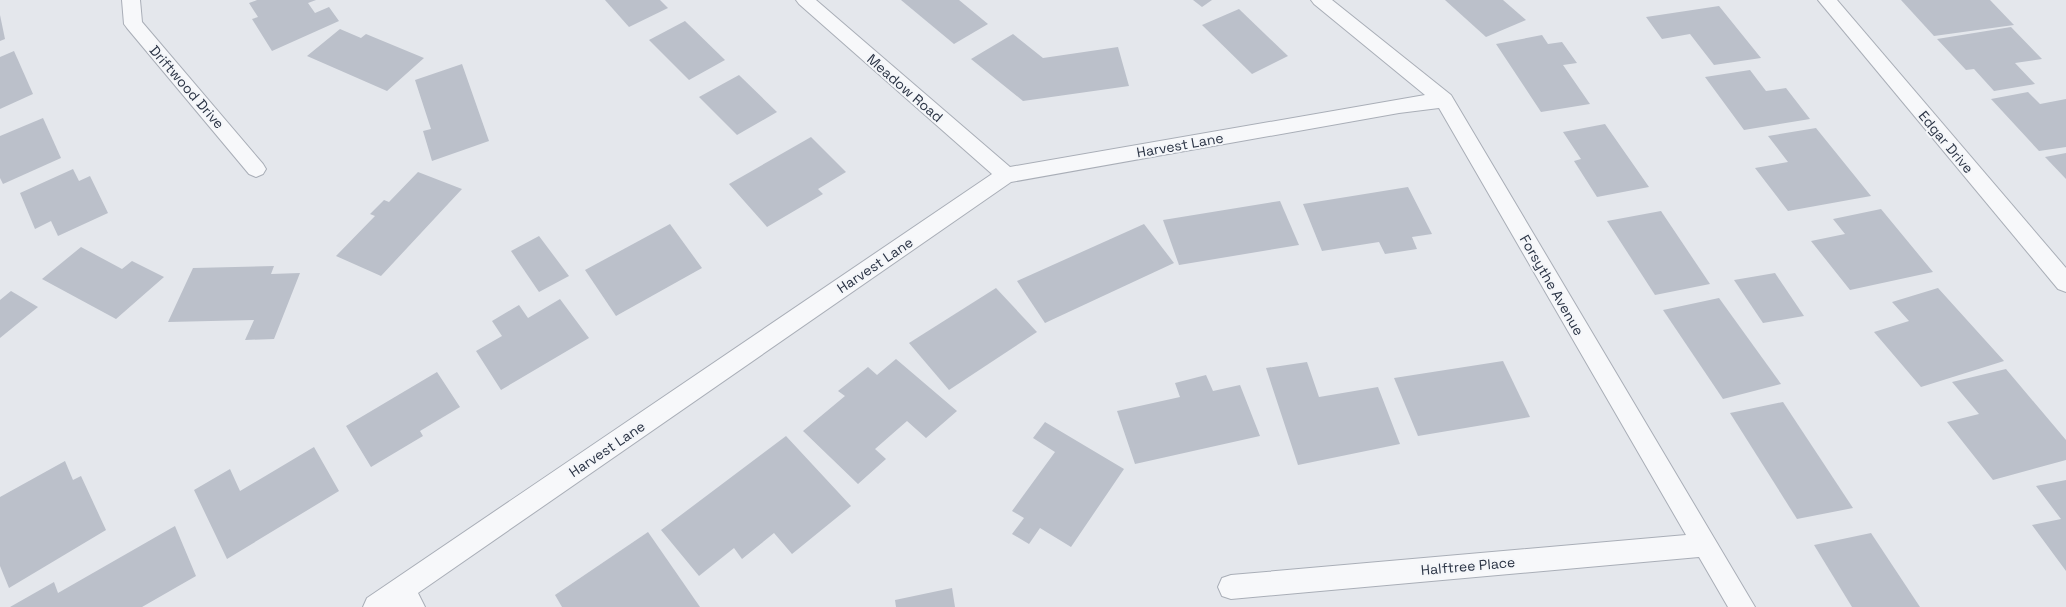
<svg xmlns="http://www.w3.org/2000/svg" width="2066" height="607" font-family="'Space Grotesk',sans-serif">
  <rect width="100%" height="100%" fill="#e4e7ec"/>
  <g fill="#bbc0ca">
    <polygon points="257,0 316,0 308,3 315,13 329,7 339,21 272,51 252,19 258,17 249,3"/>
    <polygon points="605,0 660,0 668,8 629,27"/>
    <polygon points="901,0 959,0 988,24 954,44"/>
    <polygon points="1193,0 1212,0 1202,7"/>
    <polygon points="1445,0 1503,0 1526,20 1486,37"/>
    <polygon points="1901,0 1990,0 2014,25 1934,36"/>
    <polygon points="1719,6 1761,58 1714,65 1690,34 1662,39 1646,17"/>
    <polygon points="1239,9 1288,56 1252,74 1202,25"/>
    <polygon points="0,15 5,39 0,41"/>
    <polygon points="685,21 725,60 689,80 649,40"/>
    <polygon points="2011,27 2042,59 2015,63 2035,84 1994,91 1974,69 1966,70 1937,39"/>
    <polygon points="340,29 361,38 366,34 424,58 387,91 307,56"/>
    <polygon points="1013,34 1043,58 1118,47 1129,86 1023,101 971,59"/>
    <polygon points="1542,35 1548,44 1562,42 1577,63 1563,65 1590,104 1541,112 1496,44"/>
    <polygon points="14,51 33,94 0,109 0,57"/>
    <polygon points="462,64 489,141 432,161 423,131 431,129 415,80"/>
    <polygon points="1750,70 1766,91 1786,88 1810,119 1744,130 1705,77"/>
    <polygon points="739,75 777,112 737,135 699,97"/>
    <polygon points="2028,92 2040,104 2066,99 2066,147 2039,151 1991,99"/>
    <polygon points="43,118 61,158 3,184 0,178 0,136"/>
    <polygon points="1605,124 1649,187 1597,197 1574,161 1581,159 1563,132"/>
    <polygon points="1816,128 1871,196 1788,211 1755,168 1788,162 1768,136"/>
    <polygon points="811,137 846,172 818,189 823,194 767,227 729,184"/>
    <polygon points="2066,153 2066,179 2045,157"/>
    <polygon points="73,169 79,181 90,176 108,213 58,236 51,221 35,229 20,193"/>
    <polygon points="418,172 462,189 381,276 336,256 375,216 370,214 384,200 389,202"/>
    <polygon points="1408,187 1432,234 1412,237 1417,249 1385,254 1379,242 1322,251 1303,204"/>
    <polygon points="1280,201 1299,245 1179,265 1163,220"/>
    <polygon points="1881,209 1933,272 1850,290 1811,241 1845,234 1833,219"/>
    <polygon points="1661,211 1710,284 1655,295 1607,221"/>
    <polygon points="670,224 702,268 616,316 585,270"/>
    <polygon points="1144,224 1174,263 1045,323 1017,281"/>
    <polygon points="539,236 569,276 539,292 511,251"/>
    <polygon points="81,247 122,269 132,261 164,277 116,319 42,279"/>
    <polygon points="274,266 271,274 300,273 274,339 245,340 254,320 168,322 193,268"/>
    <polygon points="1775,273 1804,316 1763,323 1734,280"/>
    <polygon points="996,288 1037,332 949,390 909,343"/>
    <polygon points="1938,288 2004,361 1921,387 1874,332 1909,321 1892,302"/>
    <polygon points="11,291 38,307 0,338 0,300"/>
    <polygon points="1719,298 1781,384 1723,399 1663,310"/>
    <polygon points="560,299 589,338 501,390 476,351 502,336 492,321 519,305 528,318"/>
    <polygon points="896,359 957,411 926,438 907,421 875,449 886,459 858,484 803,431 845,396 838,391 868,367 877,375"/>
    <polygon points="1503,361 1530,417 1418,436 1394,378"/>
    <polygon points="1307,362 1319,397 1378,387 1400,444 1298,465 1266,368"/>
    <polygon points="2006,369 2066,440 2066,460 1993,480 1947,422 1979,414 1952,382"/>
    <polygon points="437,372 460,407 420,431 423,436 371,467 346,426"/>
    <polygon points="1206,375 1213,391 1240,385 1260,436 1135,464 1117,411 1180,397 1175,383"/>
    <polygon points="1783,402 1853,508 1797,519 1730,413"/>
    <polygon points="1045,422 1124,469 1071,547 1040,528 1029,544 1012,534 1024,518 1012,511 1055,452 1033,438"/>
    <polygon points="786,436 851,506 792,554 774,533 742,559 734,548 699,576 661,530"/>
    <polygon points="314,447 339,491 227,559 194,490 230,469 240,491"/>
    <polygon points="65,461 73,480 81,476 106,530 9,588 0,566 0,497"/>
    <polygon points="2066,480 2066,571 2032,525 2061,519 2036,486"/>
    <polygon points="175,526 196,576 142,607 10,607 54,582 58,593"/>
    <polygon points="648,532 700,607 562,607 555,595"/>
    <polygon points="1871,533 1920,607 1852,607 1814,545"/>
    <polygon points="952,588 955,607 896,607 895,600"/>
  </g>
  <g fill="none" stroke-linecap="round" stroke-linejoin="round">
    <defs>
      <g id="minor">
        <polygon points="122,0 140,0 142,22 263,164 266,169 263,174 256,177 249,174 127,28 124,24"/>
        <polygon points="796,0 816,0 1010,167 1425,95 1314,4 1311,0 1332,0 1451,95 1755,607 1728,607 1699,557 1231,599 1222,596 1218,587 1222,578 1231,575 1686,535 1439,108 1399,113 1011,182 418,593 425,607 363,607 367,598 992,174 799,4"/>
        <polygon points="1818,0 1837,0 2066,268 2066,292 2058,289"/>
      </g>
    </defs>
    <use href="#minor" stroke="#a9aeb7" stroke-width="2"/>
    <use href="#minor" fill="#f7f8fa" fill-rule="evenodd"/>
  </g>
  <g text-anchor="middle" stroke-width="4" stroke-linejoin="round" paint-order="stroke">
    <g font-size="14" fill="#2b3445" stroke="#f4f6f9">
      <text transform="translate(187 87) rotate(49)" y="5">Driftwood Drive</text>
      <text transform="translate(905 88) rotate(41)" y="5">Meadow Road</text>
      <text transform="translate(1946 142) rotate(50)" y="5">Edgar Drive</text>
      <text transform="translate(1180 145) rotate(-10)" y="5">Harvest Lane</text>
      <text transform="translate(875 265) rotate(-34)" y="5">Harvest Lane</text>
      <text transform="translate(1552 285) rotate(60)" y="5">Forsythe Avenue</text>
      <text transform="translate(607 449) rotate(-34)" y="5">Harvest Lane</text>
      <text transform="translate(1468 566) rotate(-5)" y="5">Halftree Place</text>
    </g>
  </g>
</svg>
